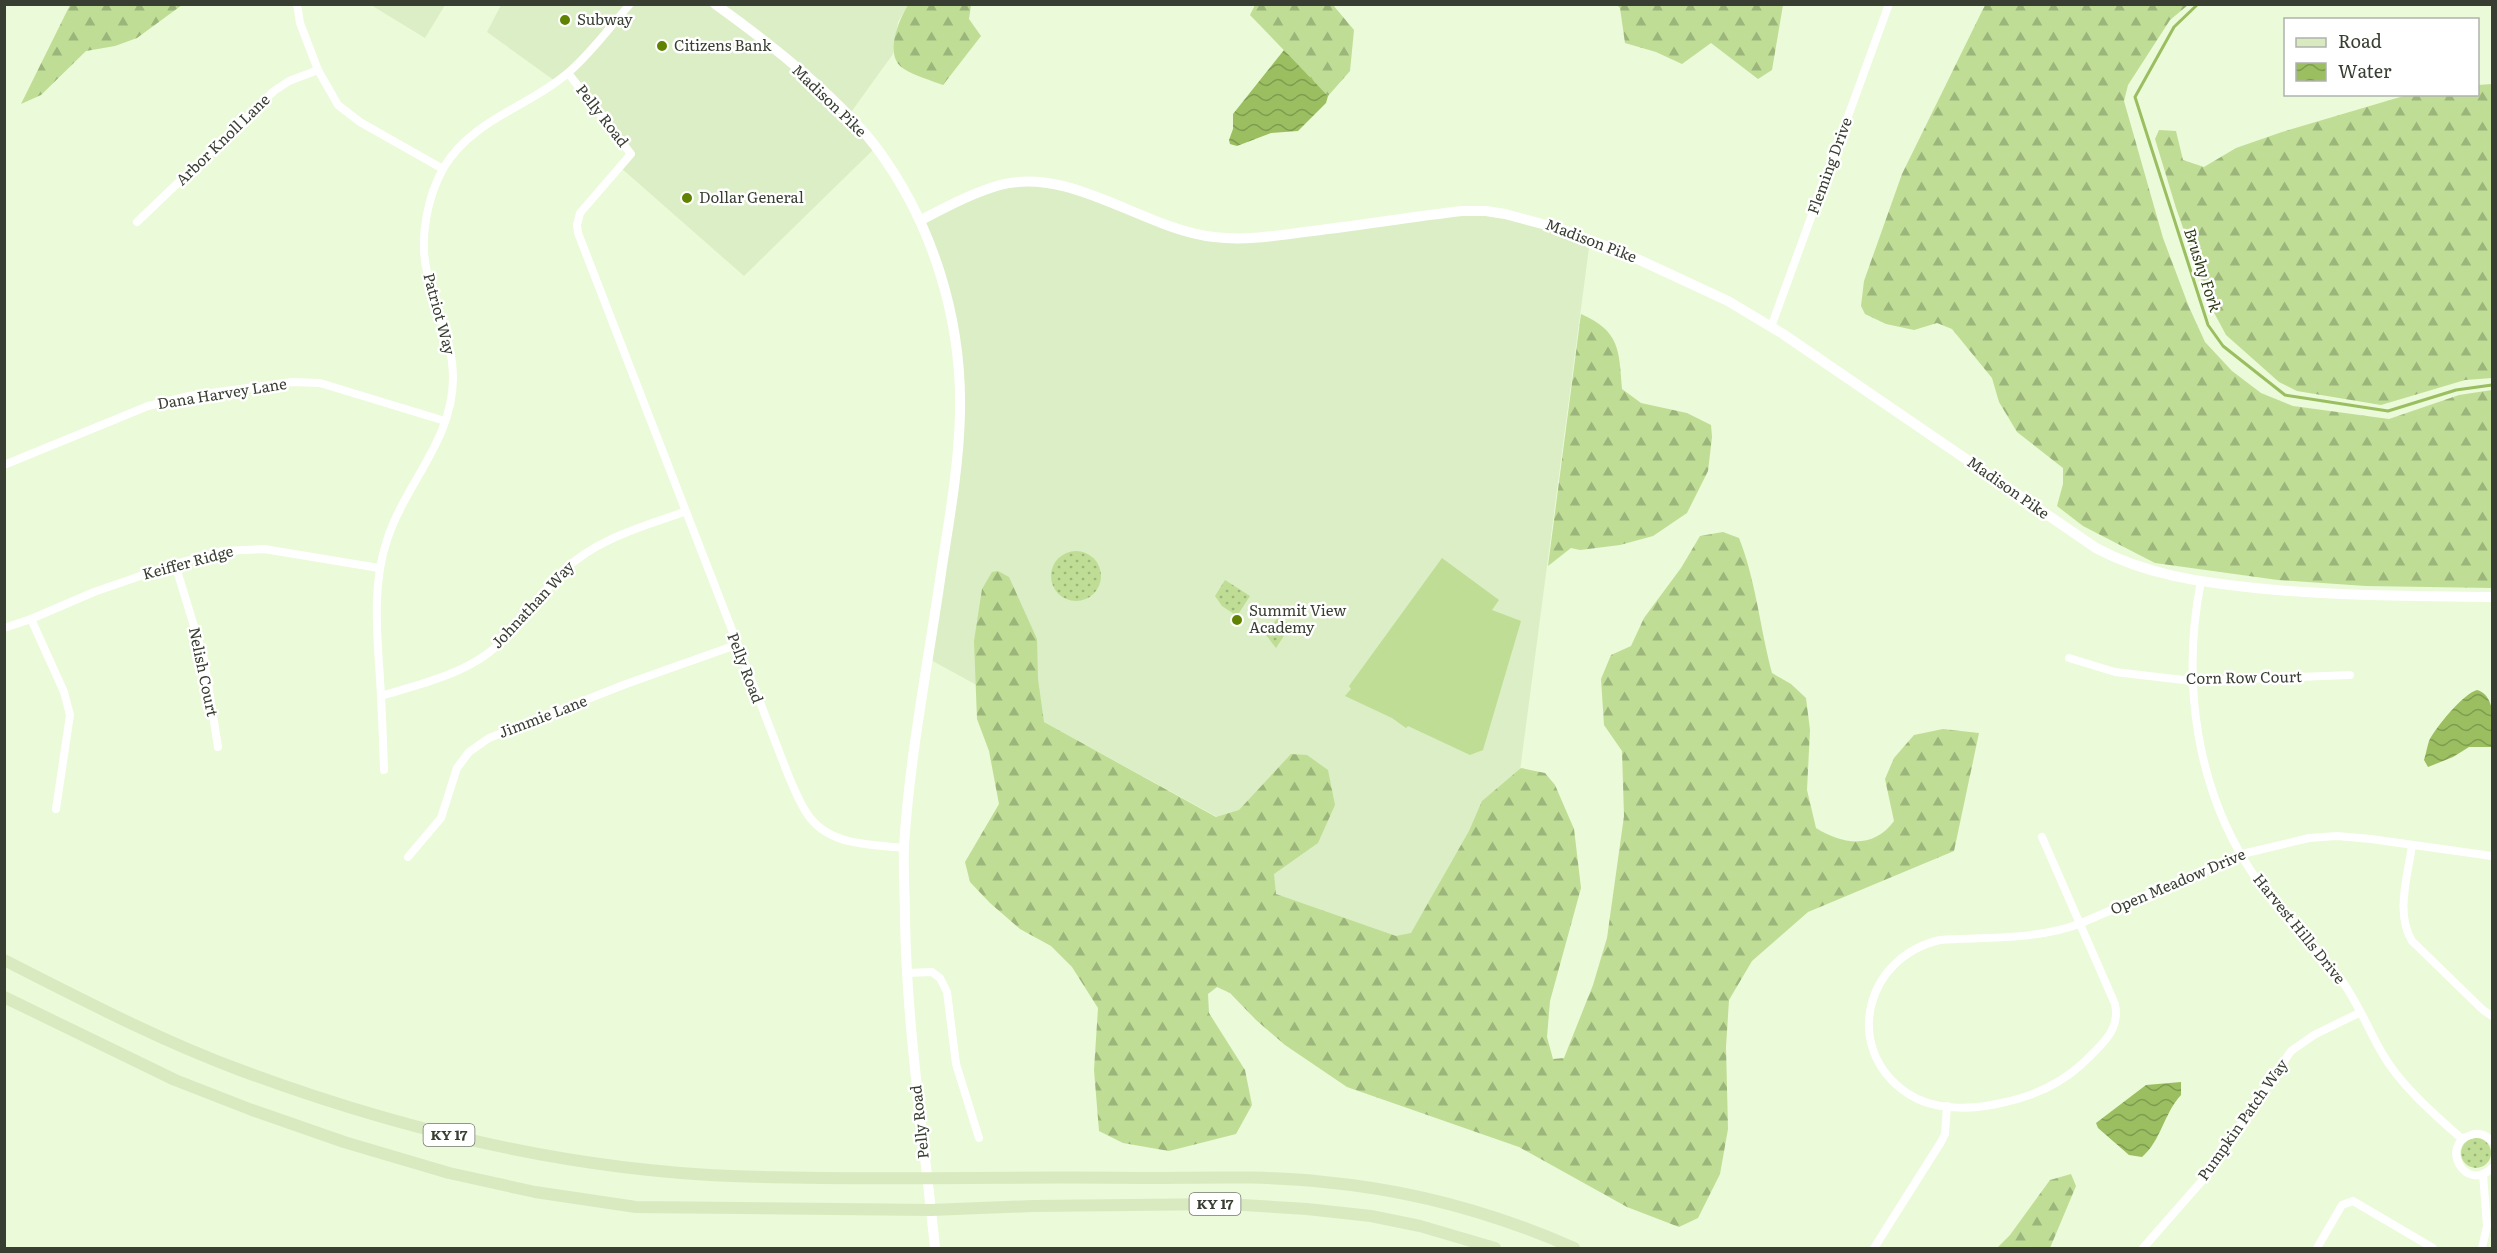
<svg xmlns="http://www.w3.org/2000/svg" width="2497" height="1253" font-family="Literata,serif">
  <defs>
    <pattern id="grass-dots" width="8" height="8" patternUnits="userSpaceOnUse" patternTransform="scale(1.5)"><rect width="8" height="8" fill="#bfdd95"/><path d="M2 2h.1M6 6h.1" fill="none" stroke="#9cb57a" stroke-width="1.8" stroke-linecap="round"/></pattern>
    <pattern id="forest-firs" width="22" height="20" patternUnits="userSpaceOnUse" patternTransform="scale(1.5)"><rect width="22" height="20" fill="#bfdd95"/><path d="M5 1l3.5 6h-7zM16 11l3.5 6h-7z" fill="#9cb57a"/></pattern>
    <pattern id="water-waves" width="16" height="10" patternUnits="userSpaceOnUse" patternTransform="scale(1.5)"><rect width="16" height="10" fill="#9abe60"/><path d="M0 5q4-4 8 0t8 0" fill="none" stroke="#7f9c50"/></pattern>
  </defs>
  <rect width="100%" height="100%" fill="#ebfad8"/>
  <g fill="#dceec5">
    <polygon points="371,5 445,5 425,38"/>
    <polygon points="501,5 908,5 898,22 893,54 849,115 876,147 744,276 620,167 629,157 568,73 555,81 487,32"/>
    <polygon points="1039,182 1214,237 1486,211 1590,240 1492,983 1259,901 1263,842 929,659 959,437 956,349 921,221 1001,185"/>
  </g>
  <g fill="url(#grass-dots)">
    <circle cx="1076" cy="576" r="25"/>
    <polygon points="1225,580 1250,596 1237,616 1222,606 1215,596"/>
    <polygon points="1278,617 1291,625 1276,648 1266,635"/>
    <circle cx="2476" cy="1153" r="15"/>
  </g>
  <g fill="url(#forest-firs)">
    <polygon points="70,5 70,4 182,5 137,38 115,46 86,51 41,95 21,104"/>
    <path d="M908 5H971L969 19 981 36 943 85C930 80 915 76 904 69 883 56 899 20 908 5Z"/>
    <polygon points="1255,5 1333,5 1354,30 1350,71 1328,96 1250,15"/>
    <polygon points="1617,5 1783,5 1772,70 1758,79 1711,43 1682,64 1656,52 1625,43 1620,8"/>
    <polygon points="1985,5 2188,5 2170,20 2128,85 2124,101 2163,238 2189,307 2205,342 2232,371 2261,393 2293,406 2389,419 2459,395 2492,390 2492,588 2366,586 2278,580 2155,563 2083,526 2057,506 2063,484 2063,468 2017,432 1999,402 1992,378 1952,329 1937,323 1914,330 1886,324 1865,314 1861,306 1864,281 1902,174"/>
    <polygon points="2492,84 2492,378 2465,380 2381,405 2297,391 2279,382 2226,335 2211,307 2176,208 2155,139 2159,130 2176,131 2183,160 2204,167 2236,148 2282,132 2407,95 2478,94 2478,85"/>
    <path d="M1581 314C1620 331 1619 350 1622 389L1641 403 1687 413 1711 425 1712 437 1708 471 1687 513 1653 536 1620 545 1580 550 1571 548 1548 566Z"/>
    <path d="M1723 532 1739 538C1756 581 1760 628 1772 673L1791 684 1806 698 1810 730 1807 790 1816 828C1843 845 1874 849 1894 821L1885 779 1894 758 1914 735 1943 729 1979 733 1954 851 1808 912 1752 961 1729 1000 1726 1047 1728 1129 1720 1174 1698 1218 1679 1227 1627 1207 1519 1147 1347 1087 1285 1045 1256 1020 1230 993 1217 987 1208 994 1209 1013 1245 1070 1252 1105 1236 1134 1169 1151 1123 1143 1099 1131 1094 1070 1098 1008 1072 967 1051 946 1020 929 990 903 970 882 965 862 999 804 989 751 977 719 974 641 982 589 992 572 998 571 1009 577 1037 639 1038 679 1044 722 1216 817 1239 810 1291 754 1307 755 1328 770 1335 805 1318 843 1274 874 1276 894 1396 936 1411 933 1469 831 1482 801 1521 768 1545 773 1555 785 1574 829 1581 888 1550 1001 1547 1037 1553 1059 1564 1058 1593 985 1607 938 1624 816 1622 751 1604 725 1601 679 1611 655 1631 646 1644 618 1681 568 1700 536Z"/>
    <polygon points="2071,1174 2076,1186 2050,1248 1997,1248 2010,1235 2050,1180"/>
  </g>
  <polygon fill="#bfdd95" points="1442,558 1499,600 1492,610 1521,621 1483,750 1470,755 1408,726 1406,728 1392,718 1345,696 1351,689 1349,686"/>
  <g fill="url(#water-waves)">
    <polygon points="1284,50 1328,96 1326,103 1298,131 1271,133 1237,146 1230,144 1229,140 1233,129 1233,114"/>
    <path d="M2477 690C2497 696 2493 726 2492 744L2491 747H2469L2453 757 2428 767 2424 760C2426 754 2427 747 2429 741 2435 728 2464 693 2477 690Z"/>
    <path d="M2181 1082V1095C2164 1113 2161 1141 2142 1157L2129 1155 2098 1128 2096 1123 2146 1085Z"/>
  </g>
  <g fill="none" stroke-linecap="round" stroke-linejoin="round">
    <polyline stroke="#9abe60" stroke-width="3" points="2198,4 2174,27 2135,97 2208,325 2223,346 2285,395 2388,411 2456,390 2492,385"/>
    <g stroke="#fff" stroke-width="8">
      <polyline points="297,4 300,23 318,70 338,105 360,122 443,169"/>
      <path d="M568 73 631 154 580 213 577 225 578 233 789 777C794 789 799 801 806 812 827 846 868 844 904 848"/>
      <polyline points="137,222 274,91 289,81 318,70"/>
      <polyline points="1771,327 1889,4"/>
      <polyline points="4,465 148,406 189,396 292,382 320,383 445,421"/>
      <polyline points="175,564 204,659 218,747"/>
      <path d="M2201 581C2181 682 2196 791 2255 877 2268 896 2282 914 2297 931 2311 945 2325 959 2337 974 2356 998 2367 1027 2382 1053 2400 1085 2435 1115 2462 1139"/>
      <polyline points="31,619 64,692 70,715 56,809"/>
      <polyline points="4,628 31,619 94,592 175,564 222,551 264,549 379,568"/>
      <polyline points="2069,658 2115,672 2192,681 2350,675"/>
      <path d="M381 696C417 685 457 676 487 654 518 631 536 599 562 572 596 539 641 527 684 512"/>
      <path d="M384 770C383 739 382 709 380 679 377 632 372 585 387 540 405 484 453 440 453 378 453 340 435 308 427 272 419 239 427 197 444 167 473 119 529 107 569 72 592 52 610 27 630 4"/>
      <path d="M2042 837 2115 1004C2121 1031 2100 1046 2082 1064 2059 1085 2031 1097 2001 1103 1972 1110 1933 1111 1907 1093 1842 1049 1865 957 1940 940 1985 937 2036 940 2079 924L2242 854 2309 838 2337 836 2371 839 2492 856"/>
      <path d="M2412 845C2408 876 2395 913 2412 941L2483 1010 2492 1016"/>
      <polyline points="408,857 441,818 457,768 469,752 489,738 626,684 736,645"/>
      <polyline points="906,973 932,972 940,978 947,992 956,1064 979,1138"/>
      <path d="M2492 1141C2486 1135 2479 1132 2471 1135 2439 1144 2465 1194 2492 1168"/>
      <polyline points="1874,1248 1941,1142 1945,1134 1947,1106"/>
      <polyline points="2143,1248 2208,1174 2291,1051 2314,1035 2359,1013"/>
      <polyline points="2317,1248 2342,1205 2353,1201 2433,1248"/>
      <polyline points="2482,1248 2487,1226 2483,1174"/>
    </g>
    <g stroke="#fff" stroke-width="10">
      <path d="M715 4C768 42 837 96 876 147 932 222 962 318 960 412 959 464 950 515 942 566 929 659 910 752 904 846 903 870 905 896 905 920 907 1030 924 1139 935 1248"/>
      <path d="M921 220C946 207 972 193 1000 185 1072 166 1143 229 1214 237 1244 241 1274 236 1304 232 1357 226 1409 217 1462 211H1486L1505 214 1561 229 1631 256 1728 301 1783 334 2096 548C2146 575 2200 582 2255 588 2334 596 2413 596 2492 597"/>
    </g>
    <g stroke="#d9eac0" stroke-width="12">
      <path d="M4 960C81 999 159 1040 240 1070 398 1129 562 1169 731 1176 866 1181 1002 1176 1137 1178 1199 1178 1262 1175 1324 1182 1410 1190 1495 1213 1574 1248"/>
      <polyline points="4,997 175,1080 252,1110 344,1142 449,1173 535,1192 636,1207 931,1210 1033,1206 1227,1204 1307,1209 1371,1216 1420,1226 1495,1248"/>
    </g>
  </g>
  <g fill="#5f8301" stroke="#fff" stroke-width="2">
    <circle cx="565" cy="20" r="6"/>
    <circle cx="662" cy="46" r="6"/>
    <circle cx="687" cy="198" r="6"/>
    <circle cx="1237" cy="620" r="6"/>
  </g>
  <g text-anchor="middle" stroke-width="5" stroke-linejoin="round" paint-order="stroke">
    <g fill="#fff" stroke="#74786f" stroke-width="1.5">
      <rect x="423.5" y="1124" width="51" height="22" rx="4.5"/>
      <rect x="1189.5" y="1193" width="51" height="22" rx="4.5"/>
    </g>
    <g font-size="14" font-weight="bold" fill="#383e31">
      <text x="449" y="1140">KY 17</text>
      <text x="1215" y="1209">KY 17</text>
    </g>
    <g font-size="15" fill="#383e31" stroke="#fff" text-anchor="start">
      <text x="577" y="25">Subway</text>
      <text x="674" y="51">Citizens Bank</text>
      <text x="699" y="203">Dollar General</text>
      <text x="1249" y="616">Summit View<tspan x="1249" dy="17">Academy</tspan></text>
    </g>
    <g font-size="15" fill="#383e31" stroke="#fff">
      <text transform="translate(829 101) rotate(44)" y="5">Madison Pike</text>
      <text transform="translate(602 116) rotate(52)" y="5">Pelly Road</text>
      <text transform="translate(223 140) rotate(-44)" y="5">Arbor Knoll Lane</text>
      <text transform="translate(1830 166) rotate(-70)" y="5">Fleming Drive</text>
      <text transform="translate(1591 241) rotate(21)" y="5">Madison Pike</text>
      <text transform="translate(439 314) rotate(75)" y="5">Patriot Way</text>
      <text transform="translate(222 394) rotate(-9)" y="5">Dana Harvey Lane</text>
      <text transform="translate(2008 488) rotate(35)" y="5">Madison Pike</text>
      <text transform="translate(188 563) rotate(-15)" y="5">Keiffer Ridge</text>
      <text transform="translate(533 605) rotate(-47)" y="5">Johnathan Way</text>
      <text transform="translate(745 668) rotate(69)" y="5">Pelly Road</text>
      <text transform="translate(203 672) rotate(78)" y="5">Nelish Court</text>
      <text transform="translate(2244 678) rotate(-1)" y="5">Corn Row Court</text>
      <text transform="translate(543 717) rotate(-21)" y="5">Jimmie Lane</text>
      <text transform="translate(2178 882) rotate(-23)" y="5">Open Meadow Drive</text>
      <text transform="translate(2299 929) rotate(51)" y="5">Harvest Hills Drive</text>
      <text transform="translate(2243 1120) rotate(-55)" y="5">Pumpkin Patch Way</text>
      <text transform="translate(920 1122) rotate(-96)" y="5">Pelly Road</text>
    </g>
    <g font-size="16" font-style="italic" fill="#2b3912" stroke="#fff">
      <text transform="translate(2203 270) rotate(72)" y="6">Brushy Fork</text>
    </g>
  </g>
  <rect width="2497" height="1253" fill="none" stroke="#383e31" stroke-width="12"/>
  <rect x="2284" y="18" width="195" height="78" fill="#ffffff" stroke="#afb2ad" stroke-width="1.5"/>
  <rect x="2296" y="38" width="30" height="9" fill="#d9eac0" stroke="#afb2ad" stroke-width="1.5"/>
  <text x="2338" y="48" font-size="18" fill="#383e31">Road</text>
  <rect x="2296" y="63" width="30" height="18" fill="url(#water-waves)" stroke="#afb2ad" stroke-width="1.5"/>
  <text x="2338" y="78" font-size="18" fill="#383e31">Water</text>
</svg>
